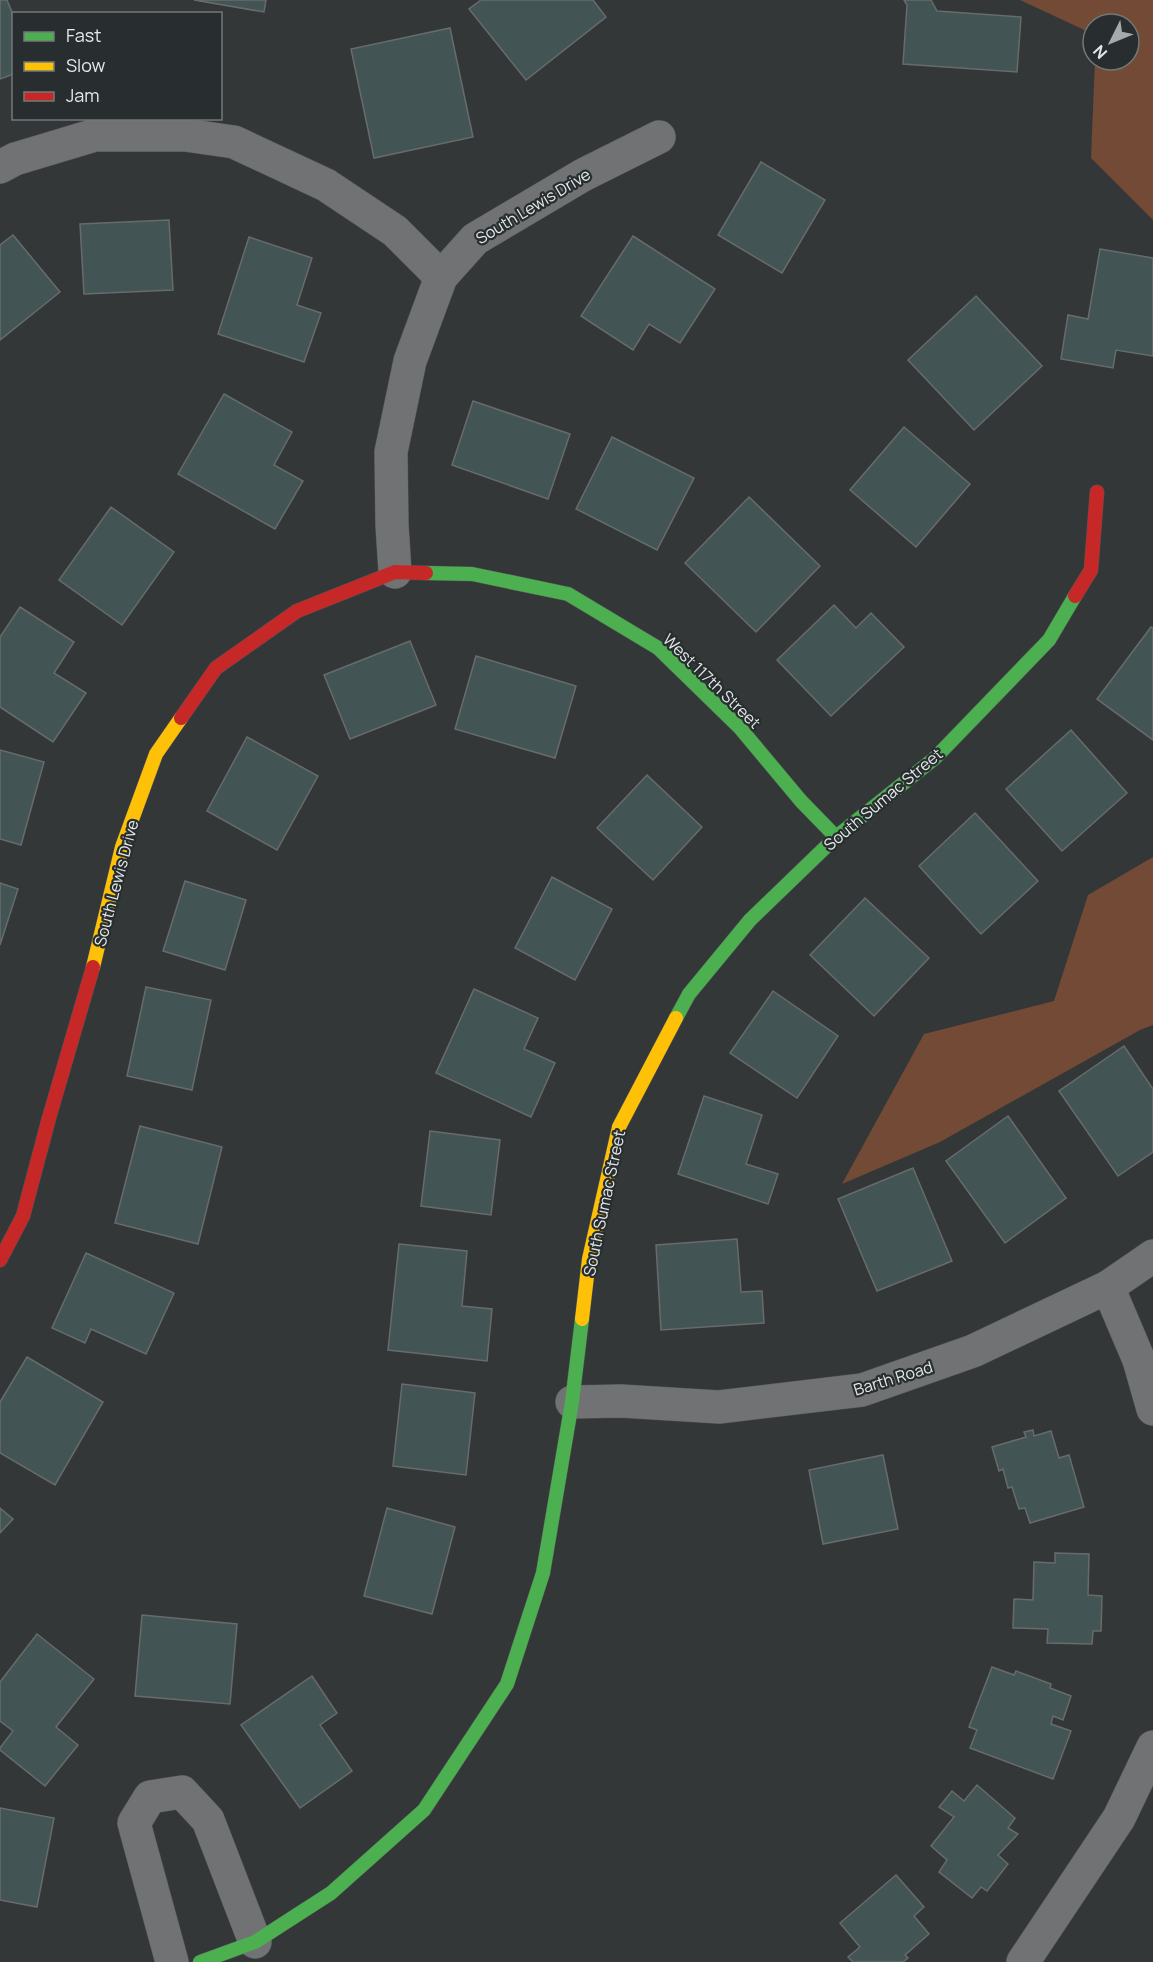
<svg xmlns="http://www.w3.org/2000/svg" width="1153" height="1962" font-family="Manrope,sans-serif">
  <rect width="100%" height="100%" fill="#333738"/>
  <g fill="#724a36">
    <polygon points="1020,0 1153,0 1153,220 1091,158 1095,60 1129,60 1129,24 1093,24 1093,34"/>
    <polygon points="1153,857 1153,1025 1140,1030 940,1142 842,1184 924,1034 1054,1001 1088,895"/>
  </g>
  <g fill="#435454" stroke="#676b6b" stroke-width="1.5">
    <polygon points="0,0 7,0 14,17 14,74 0,79"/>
    <polygon points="194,0 266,0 264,12"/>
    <polygon points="481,0 593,0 606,17 526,80 469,9"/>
    <polygon points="904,0 931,0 937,11 1021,17 1017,72 903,64 907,5"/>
    <polygon points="450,28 473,137 374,158 351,49"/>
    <polygon points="761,162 825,200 782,273 718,235"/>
    <polygon points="169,220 173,290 84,294 80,224"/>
    <polygon points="13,235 60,292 0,340 0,245"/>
    <polygon points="633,236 715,289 680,343 649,324 633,350 581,316"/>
    <polygon points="249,237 312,258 297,305 321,313 304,362 218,334"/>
    <polygon points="1100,249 1153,258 1153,356 1116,350 1113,368 1061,359 1068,315 1088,319"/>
    <polygon points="976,296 1042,366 974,430 908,360"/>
    <polygon points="224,394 292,432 274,465 303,481 275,529 178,474"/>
    <polygon points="473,401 570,434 548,499 452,465"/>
    <polygon points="904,427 970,484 916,547 850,490"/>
    <polygon points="612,437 694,478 657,550 576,509"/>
    <polygon points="749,497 820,566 756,632 685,563"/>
    <polygon points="111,507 174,552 122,625 59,580"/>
    <polygon points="834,605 856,628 871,613 904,647 831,716 777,660"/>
    <polygon points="20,607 74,642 54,673 86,693 53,742 0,707 0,637"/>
    <polygon points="1151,627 1153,628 1153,740 1097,699"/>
    <polygon points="410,641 436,705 350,739 324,675"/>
    <polygon points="476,656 576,686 555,758 455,729"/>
    <polygon points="1071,730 1127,793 1062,851 1006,789"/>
    <polygon points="247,737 318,776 277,850 207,811"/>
    <polygon points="0,750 44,762 21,845 0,839"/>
    <polygon points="647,775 702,827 653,880 597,828"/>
    <polygon points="975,813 1038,881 981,934 919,866"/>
    <polygon points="552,877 612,909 575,980 515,948"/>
    <polygon points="185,881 246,900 225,970 163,951"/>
    <polygon points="0,883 18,889 0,945"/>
    <polygon points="865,898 929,958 874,1016 810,955"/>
    <polygon points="146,987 211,1000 192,1090 127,1076"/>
    <polygon points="474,989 538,1018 524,1049 555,1063 531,1117 436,1073"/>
    <polygon points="773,991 838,1036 797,1098 730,1053"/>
    <polygon points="1124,1046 1153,1089 1153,1152 1118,1176 1059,1091"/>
    <polygon points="704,1096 762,1115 746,1164 778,1174 768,1204 678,1174"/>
    <polygon points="1008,1116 1066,1198 1005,1243 946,1161"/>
    <polygon points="140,1126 222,1147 198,1244 115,1223"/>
    <polygon points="430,1131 500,1140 491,1215 421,1206"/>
    <polygon points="913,1168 952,1261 877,1291 838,1199"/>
    <polygon points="737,1239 741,1292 762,1291 764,1323 661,1330 656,1245"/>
    <polygon points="399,1244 467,1251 462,1306 492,1309 487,1361 388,1350"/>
    <polygon points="86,1253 174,1293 146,1354 91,1329 85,1343 52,1328"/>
    <polygon points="27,1357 103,1402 55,1485 0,1453 0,1402"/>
    <polygon points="402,1384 475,1393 466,1475 393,1466"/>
    <polygon points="1033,1430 1034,1436 1051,1431 1059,1458 1069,1455 1084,1507 1030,1523 1025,1508 1019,1509 1012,1487 1008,1488 1003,1469 999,1471 992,1447 1026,1437 1024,1432"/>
    <polygon points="883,1455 898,1529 823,1544 809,1470"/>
    <polygon points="0,1508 13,1519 0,1533"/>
    <polygon points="387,1508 455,1527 432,1614 364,1596"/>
    <polygon points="1055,1553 1089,1554 1088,1595 1102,1596 1101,1631 1093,1631 1092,1644 1047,1643 1048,1629 1013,1628 1014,1599 1033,1600 1034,1562 1055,1563"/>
    <polygon points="142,1615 237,1624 230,1704 135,1696"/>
    <polygon points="37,1634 94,1679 56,1727 78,1745 45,1786 0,1750 0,1748 13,1731 0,1721 0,1682"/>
    <polygon points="992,1667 1014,1675 1016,1671 1051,1684 1050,1688 1071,1696 1063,1720 1053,1716 1051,1724 1071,1731 1053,1779 970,1748 977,1730 969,1727"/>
    <polygon points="312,1676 337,1713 320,1725 352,1771 300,1808 241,1725"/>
    <polygon points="977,1785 1015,1818 1008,1828 1018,1834 998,1855 1008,1864 987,1891 981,1887 972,1898 939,1872 947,1860 931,1846 954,1817 939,1807 952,1791 964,1801"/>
    <polygon points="0,1808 54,1818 37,1907 0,1900"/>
    <polygon points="896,1875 924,1907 914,1916 929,1934 905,1955 908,1958 903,1962 853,1962 848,1957 860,1947 840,1923"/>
  </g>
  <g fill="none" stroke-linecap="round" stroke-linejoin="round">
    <defs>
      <g id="street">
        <polyline points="0,167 15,159 95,135 185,135 234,142 326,185 395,231 441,277"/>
        <polyline points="395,572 392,525 391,452 410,361 441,277 475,239 583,175 659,137"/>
        <polyline points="1108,1287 1139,1360 1153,1409"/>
        <polyline points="572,1402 621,1401 719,1407 862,1390 973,1351 1108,1287 1153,1256"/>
        <polyline points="172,1962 134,1823 150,1797 182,1792 208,1820 255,1942"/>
        <polyline points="1023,1962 1119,1818 1153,1747"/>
      </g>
      <g id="fast">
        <polyline points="426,573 472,574 568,594 658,648 740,728 801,801 836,837"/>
        <polyline points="676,1018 689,994 750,920 836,837 935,758 1049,640 1075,596"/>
        <polyline points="200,1962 255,1942 331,1893 424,1810 507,1684 543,1573 572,1402 582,1319"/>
      </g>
      <g id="slow">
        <polyline points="93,967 122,847 156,754 181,718"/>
        <polyline points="582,1319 589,1259 619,1127 676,1018"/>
      </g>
      <g id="jam">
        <polyline points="1075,596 1091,570 1097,492"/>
        <polyline points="181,718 216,668 297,611 395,572 426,573"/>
        <polyline points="0,1260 23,1216 49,1118 93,967"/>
      </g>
    </defs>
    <use href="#street" stroke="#505354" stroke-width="34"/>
    <use href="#fast" stroke="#505354" stroke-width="15"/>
    <use href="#slow" stroke="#505354" stroke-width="15"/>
    <use href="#jam" stroke="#505354" stroke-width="15"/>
    <use href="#street" stroke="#707273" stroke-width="33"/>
    <use href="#fast" stroke="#4caf50" stroke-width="14"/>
    <use href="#slow" stroke="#ffc107" stroke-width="14"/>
    <use href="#jam" stroke="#c62828" stroke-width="14"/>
  </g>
  <g text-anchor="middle" stroke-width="4.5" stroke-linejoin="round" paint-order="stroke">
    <g font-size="16" fill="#e4e8e9" stroke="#282e2f">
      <text transform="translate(533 206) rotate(-31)" y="6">South Lewis Drive</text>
      <text transform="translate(712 681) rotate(44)" y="6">West 117th Street</text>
      <text transform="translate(883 799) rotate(-40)" y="6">South Sumac Street</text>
      <text transform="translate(116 883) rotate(-75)" y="6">South Lewis Drive</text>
      <text transform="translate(604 1203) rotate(-78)" y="6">South Sumac Street</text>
      <text transform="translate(893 1378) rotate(-17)" y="6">Barth Road</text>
    </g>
  </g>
  <rect x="12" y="12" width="210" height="108" fill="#282e2f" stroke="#737879" stroke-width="1.5"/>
  <rect x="24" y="32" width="30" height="9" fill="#4caf50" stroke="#737879" stroke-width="1.5"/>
  <text x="66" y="42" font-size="18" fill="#e4e8e9">Fast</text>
  <rect x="24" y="62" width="30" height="9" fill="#ffc107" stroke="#737879" stroke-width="1.5"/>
  <text x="66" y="72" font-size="18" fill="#e4e8e9">Slow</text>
  <rect x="24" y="92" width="30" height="9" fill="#c62828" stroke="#737879" stroke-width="1.5"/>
  <text x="66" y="102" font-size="18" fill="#e4e8e9">Jam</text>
  <g transform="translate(1111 42) rotate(227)"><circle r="28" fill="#282e2f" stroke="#737879" stroke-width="1.5"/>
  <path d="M0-4.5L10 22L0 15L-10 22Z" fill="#a6aaab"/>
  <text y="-9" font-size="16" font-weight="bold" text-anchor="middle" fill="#e4e8e9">N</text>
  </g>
</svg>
